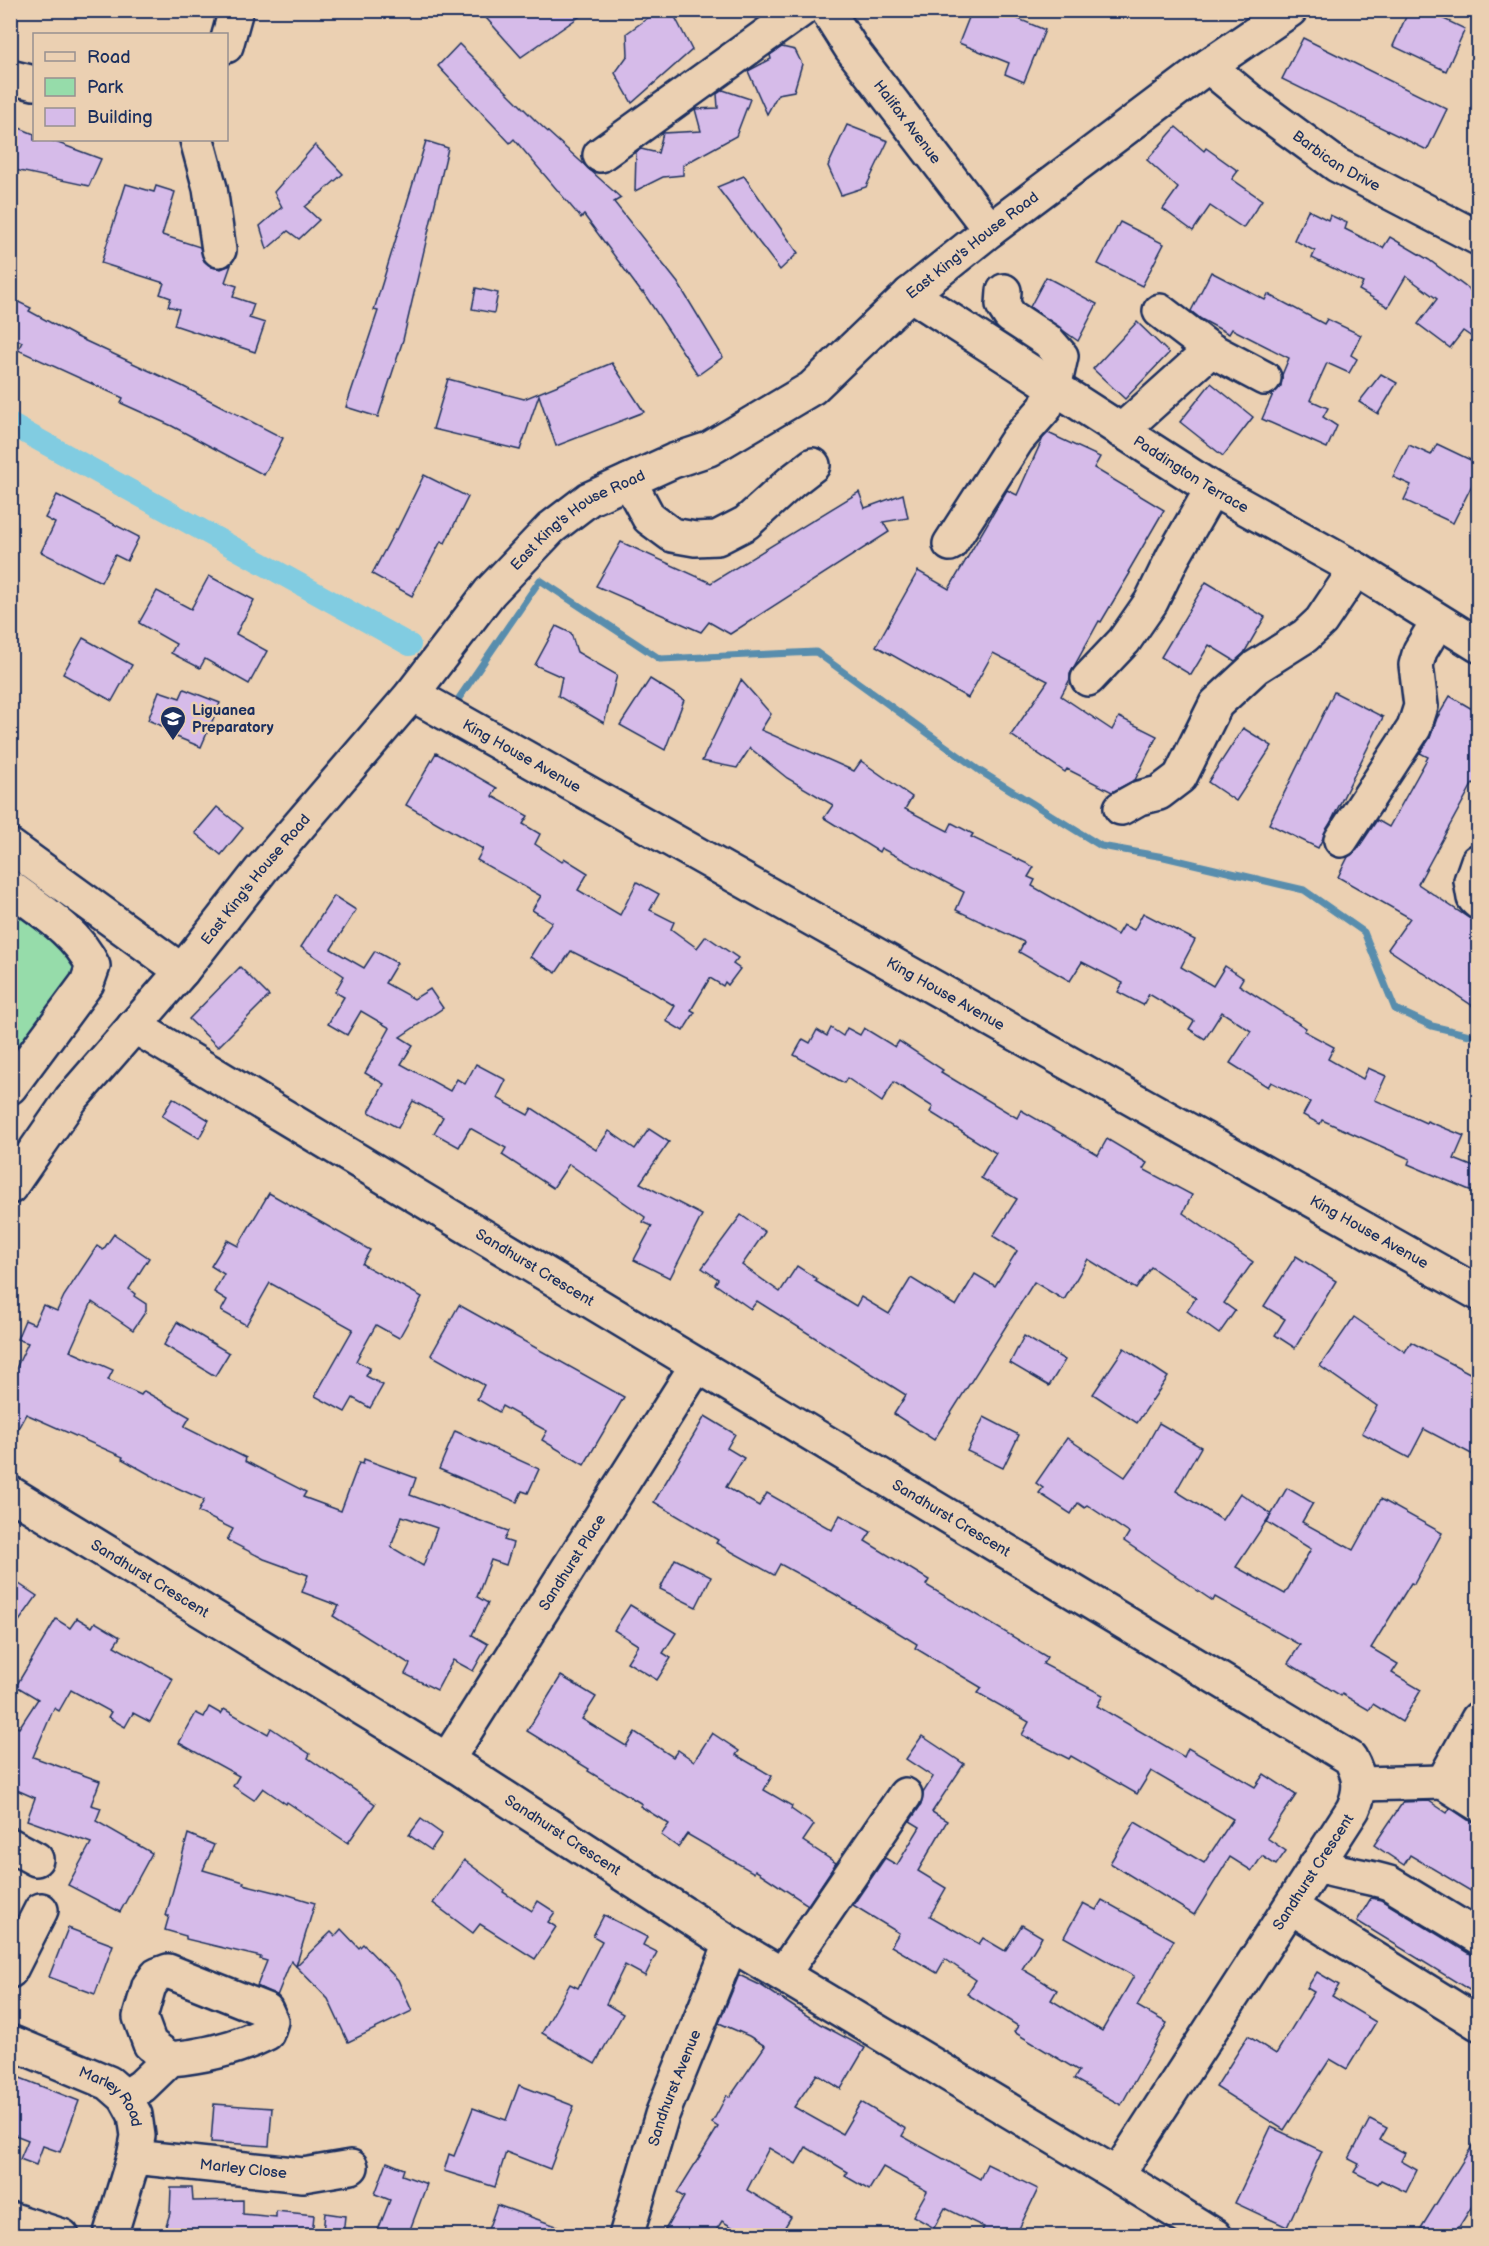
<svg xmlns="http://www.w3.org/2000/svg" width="1489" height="2246" font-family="'Balsamiq Sans',sans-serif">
  <rect width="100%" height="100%" fill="#ebd0b2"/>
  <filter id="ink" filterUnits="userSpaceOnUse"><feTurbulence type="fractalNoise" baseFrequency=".0167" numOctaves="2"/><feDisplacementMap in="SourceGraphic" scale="12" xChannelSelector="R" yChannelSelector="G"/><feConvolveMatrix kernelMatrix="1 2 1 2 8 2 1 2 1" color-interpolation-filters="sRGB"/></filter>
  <g filter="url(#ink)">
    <polygon fill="#96dcaa" stroke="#588684" stroke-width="1.5" points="11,911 86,965 11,1069"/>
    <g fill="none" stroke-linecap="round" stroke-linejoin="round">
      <polyline stroke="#588dad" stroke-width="7" points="455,704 540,580 660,659 816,652 980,771 1101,846 1164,857 1304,890 1364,932 1395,1009 1432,1026 1478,1037"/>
      <polyline stroke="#81cce1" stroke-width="22" points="10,424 410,645"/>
    </g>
    <g fill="#d6bbe9" stroke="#1b2f5e" stroke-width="1.5" fill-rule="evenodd">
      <polygon points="479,10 589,10 521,57"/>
      <polygon points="659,10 674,15 692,50 632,103 615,73 628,55 627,33"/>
      <polygon points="972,10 997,10 1045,30 1024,82 1005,74 1009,63 959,43"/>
      <polygon points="1409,10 1425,10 1465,29 1446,71 1393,46"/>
      <polygon points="1303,38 1447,109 1427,150 1282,79"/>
      <polygon points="459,44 536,121 621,198 614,202 678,283 723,357 698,375 643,292 642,293 584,215 581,218 514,139 510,143 438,66"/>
      <polygon points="782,47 795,50 802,64 794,91 778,94 767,114 748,71 771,59 770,55"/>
      <polygon points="723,90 750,99 736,136 683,165 683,175 663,177 635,191 636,152 641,149 658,153 663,133 701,131 695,109 718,108 717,94"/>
      <polygon points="847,125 888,141 866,187 841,195 828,166"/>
      <polygon points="17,127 34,134 34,140 50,140 101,159 89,186 10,169 10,146"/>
      <polygon points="1176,127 1204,151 1206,148 1238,171 1232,179 1262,200 1243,228 1210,206 1193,231 1163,209 1178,188 1147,160"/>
      <polygon points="426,141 448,148 403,340 378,417 346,407 378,311 374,310"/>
      <polygon points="315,145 343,174 305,207 319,220 299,239 288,231 267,249 260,226 282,207 274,192"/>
      <polygon points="744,176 798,253 780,270 717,187"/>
      <polygon points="126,184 154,192 156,186 175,192 162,235 200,247 204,261 212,267 221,269 231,265 225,282 237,286 233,297 254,304 249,318 265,323 255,352 174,325 179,309 168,306 171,298 160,294 164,283 101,263"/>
      <polygon points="1308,210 1328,220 1330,215 1347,223 1345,229 1383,248 1390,237 1429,260 1479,297 1479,342 1463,331 1450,348 1418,324 1437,299 1406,276 1388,307 1359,290 1363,283 1312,258 1315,251 1294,240"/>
      <polygon points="1120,222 1164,244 1142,286 1098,264"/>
      <polygon points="1211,272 1265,300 1268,294 1324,324 1327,319 1361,335 1351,355 1357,359 1349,373 1327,363 1310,400 1328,408 1323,417 1337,426 1327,448 1262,419 1273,394 1281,386 1282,375 1289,358 1232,329 1229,334 1201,319 1191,311"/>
      <polygon points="1046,277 1097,304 1078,341 1030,307"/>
      <polygon points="476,288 498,293 494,313 472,309"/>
      <polygon points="10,298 31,308 29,311 77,337 182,386 283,438 264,475 172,426 121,403 123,398 18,350 22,342 15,339 10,348"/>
      <polygon points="1137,322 1169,353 1125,399 1093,369"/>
      <polygon points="612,363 644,412 556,446 539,395 520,450 433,429 448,379 524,399"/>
      <polygon points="1381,374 1397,383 1378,414 1359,402"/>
      <polygon points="1211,383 1253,417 1223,456 1180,422"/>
      <polygon points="1048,433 1100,457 1094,468 1164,510 1128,572 1130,573 1101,622 1099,621 1070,674 1070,679 1061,696 1112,730 1119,717 1157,736 1135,780 1112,792 1067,769 1065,772 1011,735 1048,681 993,653 968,698 876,646 918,571 949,589 1007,490 1017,495 1043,438"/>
      <polygon points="1437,444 1479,464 1479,471 1453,523 1404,500 1411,485 1393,477 1409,445 1431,455"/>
      <polygon points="424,475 468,497 445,543 441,541 412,596 372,574 396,529 397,530"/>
      <polygon points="859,492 865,508 903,494 908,518 883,522 889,532 730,634 709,622 701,632 596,586 621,542 711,583"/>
      <polygon points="57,495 139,537 127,561 115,555 101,582 41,552 55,523 45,518"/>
      <polygon points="209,576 254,600 236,634 267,651 249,684 205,659 200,668 171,653 176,644 139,623 157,591 191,609"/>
      <polygon points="1206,582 1265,617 1244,653 1235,661 1209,645 1191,675 1161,657"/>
      <polygon points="556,626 571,633 577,652 617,675 604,723 558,696 562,677 535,665"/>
      <polygon points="83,638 132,665 112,701 63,674"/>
      <polygon points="650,679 684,700 665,750 620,725"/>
      <polygon points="741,680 771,714 761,730 854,771 861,761 912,797 905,809 948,831 952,823 973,834 971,837 1034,867 1028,877 1035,880 1032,886 1117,935 1123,925 1134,930 1143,913 1195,940 1181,967 1213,986 1225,966 1243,978 1239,985 1306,1028 1304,1031 1334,1047 1328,1059 1363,1079 1368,1068 1386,1076 1375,1100 1426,1123 1427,1121 1464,1136 1454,1159 1479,1169 1479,1194 1408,1164 1410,1159 1322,1120 1320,1124 1303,1115 1310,1102 1271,1082 1268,1087 1230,1063 1251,1031 1222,1012 1205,1039 1189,1029 1194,1021 1149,994 1143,1005 1118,992 1123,983 1082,962 1070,981 1019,952 1024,942 956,910 964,892 881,848 879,852 824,818 833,805 787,778 750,748 737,768 702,761"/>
      <polygon points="184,689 220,703 201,747 167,733 169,729 148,720 159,691 180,698"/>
      <polygon points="1334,692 1383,717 1318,848 1269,824"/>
      <polygon points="1450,696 1479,713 1479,786 1473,783 1418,884 1479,925 1479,1010 1388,949 1410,918 1338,877 1348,857 1357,850 1377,820 1389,827 1428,757 1420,753 1430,738 1437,718"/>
      <polygon points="1243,728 1272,746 1236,801 1208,782"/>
      <polygon points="436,753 497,788 492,796 528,816 523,824 540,834 535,844 562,862 564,858 588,873 578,890 620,915 637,882 659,894 650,910 674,922 671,929 697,948 706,936 738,958 733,964 740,969 728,985 725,982 723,986 710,978 691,1010 695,1012 683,1031 666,1021 675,1006 652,992 571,951 556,973 530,957 552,922 532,910 541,896 477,860 483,849 406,805"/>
      <polygon points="217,807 243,828 221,855 195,833"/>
      <polygon points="334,896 356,910 331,949 364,968 375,951 397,963 385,983 414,999 430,989 443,1008 400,1037 413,1045 401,1064 450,1091 457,1079 465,1084 476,1064 506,1080 497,1098 528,1115 532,1108 596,1150 609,1131 635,1149 649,1129 669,1142 640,1183 702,1215 670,1278 634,1260 652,1226 643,1222 645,1217 569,1164 553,1188 502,1155 506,1148 470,1128 459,1147 434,1133 443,1117 413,1101 398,1128 369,1112 384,1084 365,1073 390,1028 361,1011 347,1035 328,1024 344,997 335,992 344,976 301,947"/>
      <polygon points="240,967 269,996 218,1047 189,1019"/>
      <polygon points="831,1028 843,1036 847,1028 860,1035 864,1028 895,1047 899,1041 943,1070 941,1072 1017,1118 1021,1110 1098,1155 1107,1139 1147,1163 1143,1169 1192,1195 1183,1213 1253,1262 1224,1303 1235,1311 1219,1334 1187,1311 1196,1298 1151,1267 1136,1289 1088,1259 1064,1300 1034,1282 934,1440 894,1414 906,1395 757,1301 751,1309 715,1284 718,1279 702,1268 741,1215 765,1232 742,1265 780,1292 797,1266 817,1279 815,1281 856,1306 861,1297 889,1314 911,1278 956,1306 975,1274 995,1286 1017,1251 993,1236 1017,1199 981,1178 996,1153 930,1112 933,1107 894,1082 882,1102 847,1078 844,1083 794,1055 803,1039 810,1043 817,1030 827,1036"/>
      <polygon points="173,1098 209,1120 199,1138 162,1116"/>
      <polygon points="269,1193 370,1250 362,1264 422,1297 399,1338 376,1325 356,1361 370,1368 366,1376 383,1385 370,1408 353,1398 345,1412 315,1396 353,1329 270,1283 246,1325 221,1311 227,1300 214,1292 224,1274 211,1266 227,1240 238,1246"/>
      <path d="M114 1234 149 1258 129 1289 135 1294 134 1296 146 1304V1311L133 1330 92 1302 70 1351 113 1370 108 1380 141 1395 144 1391 190 1417 184 1427 246 1458 245 1461 306 1492 303 1497 341 1511 359 1463 363 1464 364 1459 416 1478 410 1495 508 1531 504 1540 513 1543 506 1565 491 1560 477 1597 488 1603 472 1635 488 1644 473 1671 453 1660 437 1690 405 1674 410 1664 333 1616 339 1606 302 1592 308 1575 264 1559 227 1540 233 1529 198 1512 204 1500 156 1478 122 1459 123 1457 26 1414 10 1443V1381L28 1343 17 1339 25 1320 34 1324 43 1305 57 1311 64 1296 97 1246 103 1250ZM402 1516 437 1528 423 1566 391 1547Z"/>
      <polygon points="1296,1256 1336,1281 1295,1348 1275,1335 1285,1319 1264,1306"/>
      <polygon points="459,1305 624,1397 584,1465 542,1440 547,1431 502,1406 499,1412 477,1399 484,1385 431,1355"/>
      <polygon points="1354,1317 1405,1352 1411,1342 1479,1378 1479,1458 1424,1429 1409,1458 1362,1433 1377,1406 1320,1366"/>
      <polygon points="177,1322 229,1353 215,1376 164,1345"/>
      <polygon points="1024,1336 1065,1360 1049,1386 1010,1363"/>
      <polygon points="1124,1348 1168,1377 1137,1423 1093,1394"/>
      <polygon points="705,1416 735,1434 727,1448 744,1458 726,1487 759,1506 767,1493 832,1530 840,1515 871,1532 865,1541 929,1580 926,1585 1047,1657 1043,1664 1103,1695 1097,1706 1184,1757 1188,1748 1255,1787 1264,1774 1296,1795 1267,1838 1286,1851 1276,1865 1262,1856 1252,1871 1230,1857 1194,1915 1110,1863 1135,1822 1204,1863 1233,1819 1151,1771 1137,1794 1071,1756 1069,1759 1022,1735 1029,1722 978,1693 982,1688 915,1648 917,1644 835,1594 780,1564 774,1575 716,1543 718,1540 654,1502"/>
      <polygon points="984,1417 1019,1435 1003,1468 967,1451"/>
      <polygon points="1159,1423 1201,1447 1176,1491 1222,1520 1240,1493 1271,1514 1236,1567 1285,1594 1311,1549 1267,1522 1287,1488 1313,1503 1302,1522 1353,1550 1381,1499 1442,1533 1414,1584 1411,1583 1371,1648 1398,1664 1392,1673 1421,1690 1402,1722 1373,1704 1369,1710 1342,1694 1341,1696 1288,1663 1300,1645 1215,1597 1213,1601 1124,1541 1129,1533 1087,1505 1085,1508 1078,1503 1071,1514 1039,1493 1043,1488 1036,1483 1067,1438 1125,1477 1135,1463 1136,1464"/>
      <polygon points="455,1431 539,1469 528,1493 522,1491 517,1502 439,1469"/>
      <polygon points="675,1559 711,1577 696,1607 660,1589"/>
      <polygon points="10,1578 37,1596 10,1634"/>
      <polygon points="630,1605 676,1633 663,1653 671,1658 657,1680 627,1662 638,1645 614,1630"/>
      <polygon points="77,1618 92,1627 95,1622 120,1637 114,1646 173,1679 150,1722 133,1713 125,1727 108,1717 111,1712 71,1690 59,1711 54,1708 33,1757 100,1781 91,1805 101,1808 96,1821 152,1853 120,1912 68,1885 91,1843 27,1820 35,1798 10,1787 10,1724 19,1728 38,1699 16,1686 56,1619 70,1628"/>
      <polygon points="561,1676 596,1697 582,1719 626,1746 635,1732 673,1757 678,1750 694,1761 712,1733 739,1751 736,1755 772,1776 764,1790 792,1806 791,1809 814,1825 803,1841 836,1863 808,1905 755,1870 754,1873 687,1834 678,1847 661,1835 669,1824 640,1806 642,1804 588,1771 589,1769 527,1731"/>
      <polygon points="209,1707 221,1714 224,1709 268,1734 271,1728 310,1754 308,1758 375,1804 348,1843 287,1802 286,1804 263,1788 254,1800 233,1786 239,1776 179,1743 196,1713 204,1717"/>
      <polygon points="922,1736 964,1764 932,1812 947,1821 918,1871 946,1888 930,1916 979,1944 983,1938 1005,1951 1022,1925 1042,1937 1022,1969 1057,1990 1051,2000 1102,2031 1134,1976 1064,1937 1083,1903 1096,1910 1102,1900 1174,1940 1137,2006 1167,2023 1121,2105 1074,2079 1079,2071 1014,2032 1018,2026 967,1994 976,1980 945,1959 937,1973 891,1946 899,1933 853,1905 885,1858 897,1865 920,1827 910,1821 921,1805 923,1793 933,1777 906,1759"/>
      <polygon points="1429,1801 1447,1813 1450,1808 1468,1820 1479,1823 1479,1896 1410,1855 1404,1865 1374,1845 1403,1802"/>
      <polygon points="421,1819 442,1834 431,1850 409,1835"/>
      <polygon points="188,1834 214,1845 203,1870 244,1882 243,1884 279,1893 279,1892 315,1903 296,1966 291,1961 277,1996 257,1986 267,1961 260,1959 261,1957 186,1939 186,1936 165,1930 169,1916 166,1916"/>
      <polygon points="464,1860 504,1890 503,1892 532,1911 538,1901 555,1912 548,1922 556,1927 535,1959 480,1924 473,1933 433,1903"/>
      <polygon points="1371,1898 1381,1900 1468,1953 1479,1956 1479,1996 1357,1921"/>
      <polygon points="604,1915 647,1937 643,1945 657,1952 645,1976 625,1965 606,2004 623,2014 595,2064 542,2033 570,1984 578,1988 602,1941 593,1936"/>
      <polygon points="68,1928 113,1945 95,1994 49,1977"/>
      <polygon points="341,1929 359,1948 363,1944 398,1980 412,2011 348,2042 328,1999 296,1966 331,1932 335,1936"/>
      <polygon points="1317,1972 1339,1985 1332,1996 1376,2022 1347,2069 1330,2059 1284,2130 1216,2087 1248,2036 1276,2054 1314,1992 1307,1988"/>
      <polygon points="739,1975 762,1986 820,2024 865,2048 841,2089 817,2074 794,2107 842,2134 861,2102 906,2129 902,2136 980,2179 987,2164 1038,2189 1016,2235 980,2235 984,2227 945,2208 934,2228 913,2216 927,2191 883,2167 869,2190 845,2176 848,2172 806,2147 796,2164 769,2148 747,2190 791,2217 780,2235 745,2235 722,2221 713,2235 662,2235 684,2197 677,2193 718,2127 712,2123 727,2095 730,2097 765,2046 749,2036 719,2023"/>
      <polygon points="10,2074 79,2101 60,2152 43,2146 36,2165 20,2159 28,2140 10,2133"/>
      <polygon points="519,2085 574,2106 550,2169 506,2152 495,2187 444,2171 449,2154 454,2156 473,2108 506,2120"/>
      <polygon points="214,2104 272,2108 269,2146 211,2142"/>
      <polygon points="1370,2119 1387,2128 1380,2140 1405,2153 1401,2161 1417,2170 1406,2192 1381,2180 1378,2184 1354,2172 1359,2164 1349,2159"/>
      <polygon points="1271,2127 1322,2151 1287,2227 1235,2203"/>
      <polygon points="1479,2135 1479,2195 1454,2235 1434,2235 1421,2228"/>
      <polygon points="387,2162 404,2169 402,2175 427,2184 408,2235 376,2235 390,2200 375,2194"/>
      <polygon points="171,2188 192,2188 193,2201 243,2200 243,2214 276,2217 276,2211 314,2215 312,2235 163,2235 170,2213"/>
      <polygon points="497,2205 576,2233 576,2235 486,2235"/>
      <polygon points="325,2213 345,2216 343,2235 323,2232"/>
    </g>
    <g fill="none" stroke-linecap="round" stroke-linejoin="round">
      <defs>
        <g id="minor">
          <path id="s1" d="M827 10 851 48 990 230"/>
          <polyline points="226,46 236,10"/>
          <path id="s2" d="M1208 66 1254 104 1337 165 1478 238"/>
          <polyline points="10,77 34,83"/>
          <polyline points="197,140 210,188 219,250"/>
          <polyline points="600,155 801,10"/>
          <path id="s3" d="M910 294 1212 489 1356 569 1478 645"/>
          <polyline points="1160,311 1211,350 1264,378"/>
          <polyline points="1121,431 1211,350"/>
          <polyline points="629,481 649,518 672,535 695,539 717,538 746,523 791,482 813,465"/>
          <polyline points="950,544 1017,440 1045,408 1054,388 1061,356 1048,341 1010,316 1003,305 1004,291"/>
          <polyline points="1088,679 1124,641 1151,602 1173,557 1212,489"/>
          <path id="s4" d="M412 694 1478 1293"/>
          <polyline points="1121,808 1139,798 1159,793 1180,777 1216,704 1256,667 1305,636 1321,621 1356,569"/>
          <polyline points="1341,840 1414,728 1421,706 1416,665 1420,651 1438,621"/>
          <polyline points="10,846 182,971"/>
          <polyline points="1478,861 1471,881 1474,898 1478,902"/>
          <path d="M10 887C40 910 77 932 93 966L87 983 10 1087"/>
          <path id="s5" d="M134 1026 1350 1758C1360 1776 1362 1789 1353 1809L1117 2175"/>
          <path id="s6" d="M10 1493 447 1760 731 1944 1117 2175 1215 2236"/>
          <path id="s7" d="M447 1760 697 1365"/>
          <polyline points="1443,1782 1478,1719"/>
          <polyline points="1443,1782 1478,1804"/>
          <polyline points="1360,1784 1443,1782 1478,1778"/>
          <polyline points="10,1845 36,1859"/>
          <path d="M1316 1865C1340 1874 1365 1875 1389 1883L1478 1937"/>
          <polyline points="1291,1907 1478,2023"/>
          <polyline points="10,1971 41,1910"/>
          <polyline points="783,1974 905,1795"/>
          <path id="s8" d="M10 2042 109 2083 125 2097 135 2115 138 2136 134 2157 110 2236"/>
          <path d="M125 2097 142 2086 170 2059C205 2056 236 2049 267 2033L271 2021 266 2010 168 1971 157 1975 149 1986 140 2017 150 2044 170 2059"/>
          <path id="s9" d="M134 2157 303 2175 351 2167"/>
          <polyline points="10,2219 62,2236"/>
          <path id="s10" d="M626 2236 662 2115 731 1944"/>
        </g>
        <g id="major">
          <path id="s11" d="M10 1187 71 1099 182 971 261 870 412 694 490 592 551 528 589 499 673 461 709 449 812 388 910 294 990 230 1208 66 1290 10"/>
        </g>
      </defs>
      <use href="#minor" stroke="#1b2f5e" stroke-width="38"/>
      <use href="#major" stroke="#1b2f5e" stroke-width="38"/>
      <use href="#minor" stroke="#ebd0b2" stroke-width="33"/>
      <use href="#major" stroke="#ebd0b2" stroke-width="33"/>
    </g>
  </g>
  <defs>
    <symbol id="school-pin" viewBox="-11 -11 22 30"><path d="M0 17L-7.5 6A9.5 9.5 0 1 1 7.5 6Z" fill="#1b2f5e" stroke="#ebd0b2"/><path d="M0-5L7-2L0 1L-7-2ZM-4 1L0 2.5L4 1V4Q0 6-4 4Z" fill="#fff"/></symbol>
  </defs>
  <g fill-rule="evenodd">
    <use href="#school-pin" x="158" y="704" width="30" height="40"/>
  </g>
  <g text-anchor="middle" stroke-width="5" stroke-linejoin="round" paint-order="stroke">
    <g font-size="15" fill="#1b2f5e" stroke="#ebd0b2">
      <text dy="5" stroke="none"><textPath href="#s1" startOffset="138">Halifax Avenue</textPath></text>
      <text dy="5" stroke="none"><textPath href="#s2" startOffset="160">Barbican Drive</textPath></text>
      <text dy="5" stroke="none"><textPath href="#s11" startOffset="1366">East King's House Road</textPath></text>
      <text dy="5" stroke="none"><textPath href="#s3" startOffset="334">Paddington Terrace</textPath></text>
      <text dy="5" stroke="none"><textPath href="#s11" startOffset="880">East King's House Road</textPath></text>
      <text dy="5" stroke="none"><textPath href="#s4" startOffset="126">King House Avenue</textPath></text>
      <text dy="5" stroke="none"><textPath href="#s11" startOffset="394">East King's House Road</textPath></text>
      <text dy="5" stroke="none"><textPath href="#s4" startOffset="612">King House Avenue</textPath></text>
      <text dy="5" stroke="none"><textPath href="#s4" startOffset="1098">King House Avenue</textPath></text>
      <text dy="5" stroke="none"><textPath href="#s5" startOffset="468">Sandhurst Crescent</textPath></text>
      <text dy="5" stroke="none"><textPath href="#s5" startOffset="954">Sandhurst Crescent</textPath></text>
      <text dy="5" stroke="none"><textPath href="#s7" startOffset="234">Sandhurst Place</textPath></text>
      <text dy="5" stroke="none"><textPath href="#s6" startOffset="164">Sandhurst Crescent</textPath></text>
      <text dy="5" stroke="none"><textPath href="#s6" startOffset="650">Sandhurst Crescent</textPath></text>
      <text transform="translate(1313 1872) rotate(-57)" y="5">Sandhurst Crescent</text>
      <text dy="5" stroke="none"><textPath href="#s10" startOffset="156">Sandhurst Avenue</textPath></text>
      <text dy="5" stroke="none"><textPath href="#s8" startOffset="118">Marley Road</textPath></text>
      <text dy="5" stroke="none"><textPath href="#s9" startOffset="110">Marley Close</textPath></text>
    </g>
    <g font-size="15" font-weight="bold" fill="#1b2f5e" stroke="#ebd0b2" text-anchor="start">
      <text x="192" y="715">Liguanea<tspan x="192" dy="17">Preparatory</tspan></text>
    </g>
  </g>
  <rect width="1489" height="2246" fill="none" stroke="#ebd0b2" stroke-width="36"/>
  <rect x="18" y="18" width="1453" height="2210" fill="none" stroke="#1b2f5e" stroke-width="2" filter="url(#ink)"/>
  <rect x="33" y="33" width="195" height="108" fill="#ebd0b2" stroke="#989090" stroke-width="1.5"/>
  <rect x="45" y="52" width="30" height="9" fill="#ebd0b2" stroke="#989090" stroke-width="1.5"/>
  <text x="87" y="63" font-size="18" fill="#1b2f5e">Road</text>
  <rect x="45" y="78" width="30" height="18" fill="#96dcaa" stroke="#989090" stroke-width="1.5"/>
  <text x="87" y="93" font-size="18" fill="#1b2f5e">Park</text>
  <rect x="45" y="108" width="30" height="18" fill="#d6bbe9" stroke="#989090" stroke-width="1.5"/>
  <text x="87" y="123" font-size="18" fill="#1b2f5e">Building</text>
</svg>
